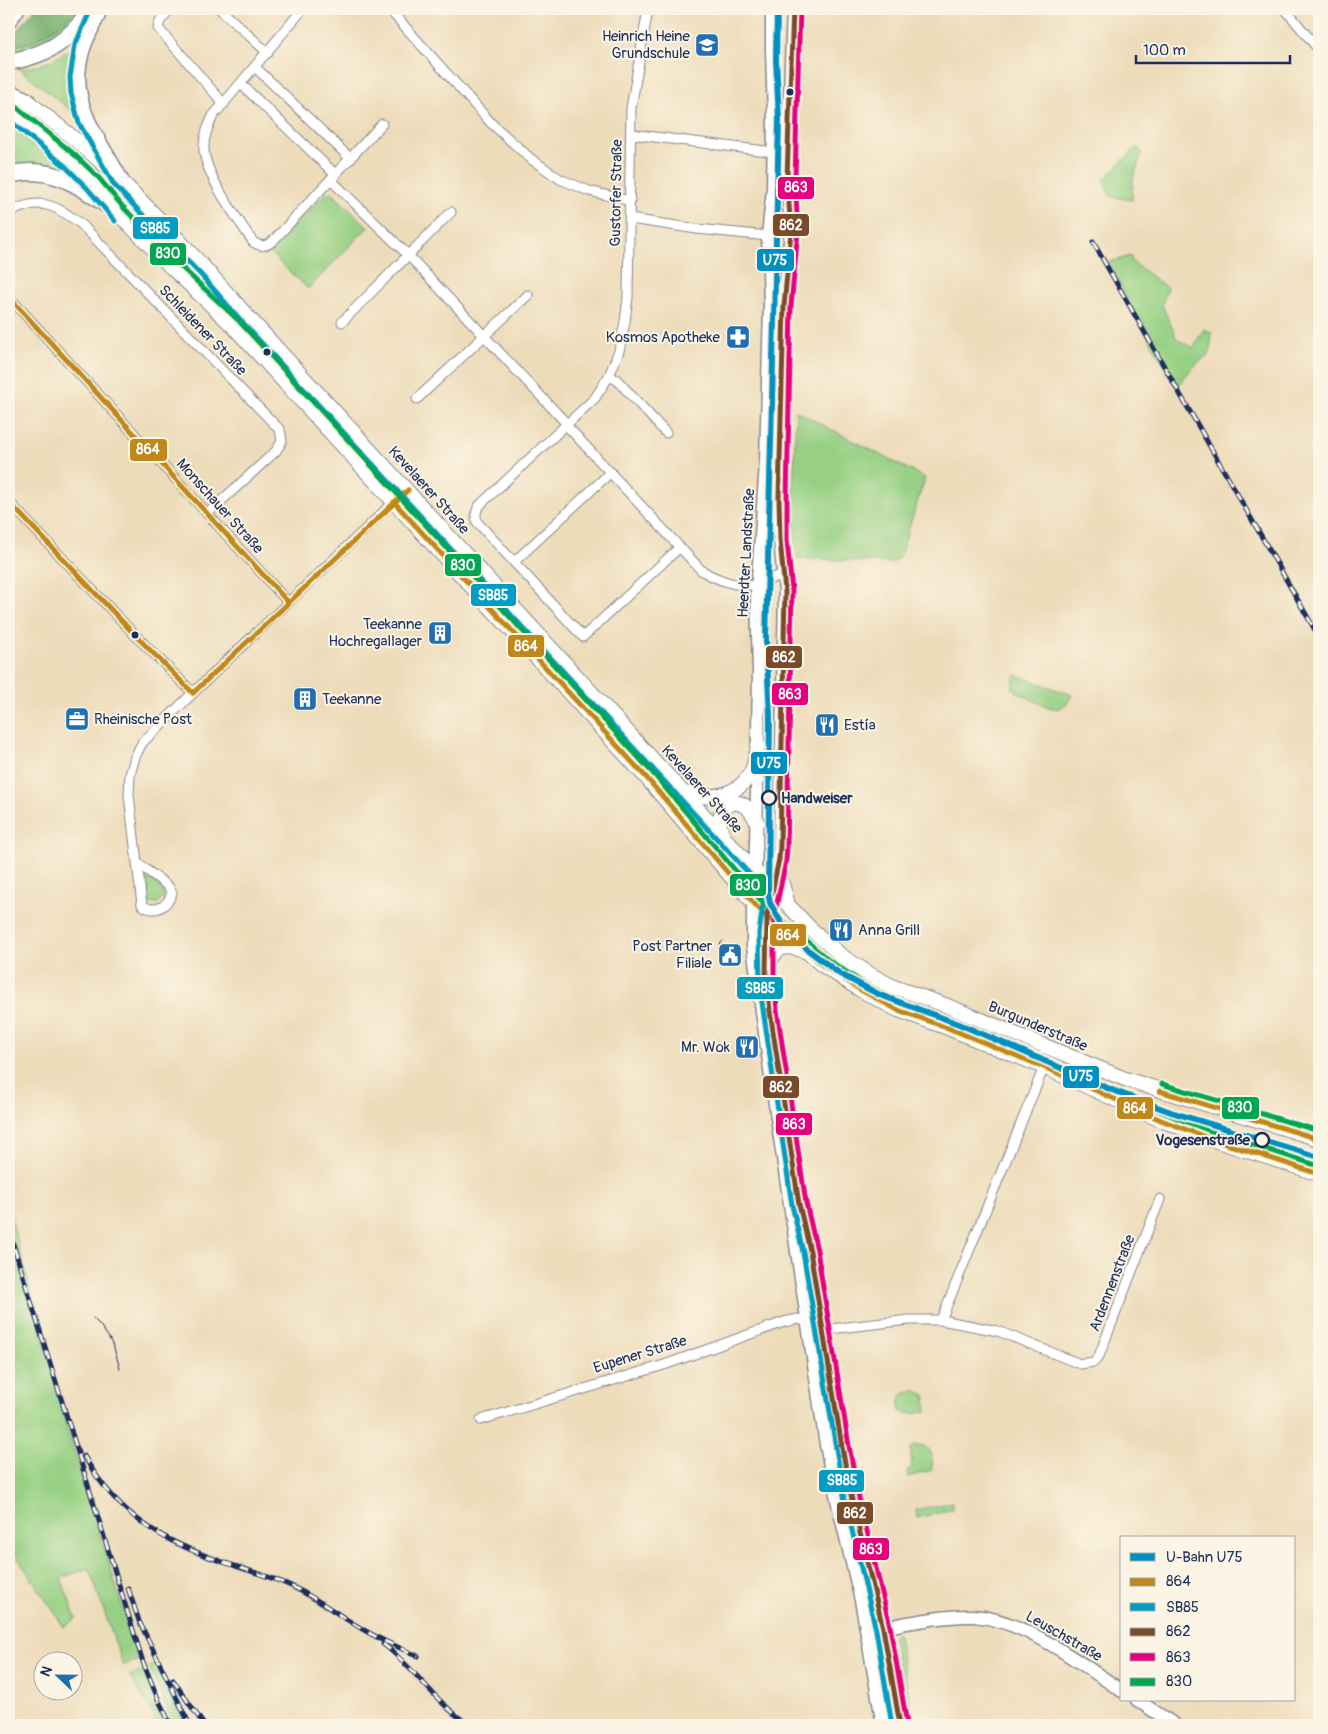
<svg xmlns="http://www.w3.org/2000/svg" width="1328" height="1734" font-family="Pangolin,sans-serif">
  <rect width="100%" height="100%" fill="#fcf5e5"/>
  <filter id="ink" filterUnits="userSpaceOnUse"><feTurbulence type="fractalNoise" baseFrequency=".02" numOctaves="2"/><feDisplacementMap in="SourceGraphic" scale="10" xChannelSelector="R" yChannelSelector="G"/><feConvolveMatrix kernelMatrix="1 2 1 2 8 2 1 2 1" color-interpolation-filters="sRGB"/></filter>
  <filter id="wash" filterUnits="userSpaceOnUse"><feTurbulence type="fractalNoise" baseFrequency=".0096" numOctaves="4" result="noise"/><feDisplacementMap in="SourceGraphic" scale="20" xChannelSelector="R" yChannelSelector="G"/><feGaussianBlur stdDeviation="1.12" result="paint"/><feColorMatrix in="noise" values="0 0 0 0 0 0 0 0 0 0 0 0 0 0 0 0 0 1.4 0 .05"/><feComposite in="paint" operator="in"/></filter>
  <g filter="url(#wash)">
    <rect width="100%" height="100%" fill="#eddcba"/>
    <g fill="#97d083" stroke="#598070">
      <polygon points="77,9 87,9 46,45 9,55 9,47 32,42 60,25"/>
      <path d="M79 43 78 116 18 68C42 69 61 56 79 43Z"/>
      <polygon points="9,123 72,173 70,176 9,171"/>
      <polygon points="1137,147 1142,152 1133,179 1132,200 1110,196 1103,180"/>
      <polygon points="326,193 332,193 368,227 308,289 269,252"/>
      <polygon points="1131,256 1131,261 1167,288 1162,305 1177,339 1193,348 1204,329 1212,333 1210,353 1193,367 1177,387 1130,305 1109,262"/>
      <polygon points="796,411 925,478 900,556 892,563 797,558 793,498"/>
      <polygon points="463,566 483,582 734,858 731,862 461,568"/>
      <path d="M1016 675 1072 695C1062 715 1052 709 1035 701 1028 697 1020 694 1013 689V682Z"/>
      <polygon points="148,878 162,889 164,897 158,903 149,903 146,898 144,882"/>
      <polygon points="9,1210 68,1431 139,1660 123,1665 89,1568 61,1578 76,1619 64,1627 9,1545"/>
      <polygon points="821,1369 824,1371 858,1548 856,1549 855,1548 836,1473"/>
      <path d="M910 1391H918L926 1397 927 1411C918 1414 909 1415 900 1411V1400L902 1395Z"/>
      <path d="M916 1445C933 1445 933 1457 932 1470L908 1477 907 1470 911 1469C913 1463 910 1455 911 1448Z"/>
      <polygon points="953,1502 953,1509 917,1518 916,1510"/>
      <polygon points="896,1633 898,1635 911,1711 907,1712 893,1637"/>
      <polygon points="878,1640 879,1640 895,1725 889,1725 876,1650"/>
      <polygon points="156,1663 186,1725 174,1725 149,1667"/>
      <polygon points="143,1670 148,1684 168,1725 154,1725 154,1716 130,1676"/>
    </g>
    <polygon fill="#79b271" stroke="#4a7068" points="35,9 77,9 60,25 32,42 9,47 9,42"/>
  </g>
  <g filter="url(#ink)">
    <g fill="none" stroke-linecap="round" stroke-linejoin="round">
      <defs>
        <g id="street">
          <polyline points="170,9 160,21 158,28 224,104"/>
          <polyline points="220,9 268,53"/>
          <path d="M303 9 213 116C208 127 203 138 204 150 206 177 238 219 253 242 261 247 265 247 273 241L382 124"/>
          <polyline points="389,9 491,123 531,159 560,179 589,191 630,201"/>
          <path d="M648 9 631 108 628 297 625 322 619 351 609 376 595 398 482 503C476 509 475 514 477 522L583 637 680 547"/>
          <polyline points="1285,9 1319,50"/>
          <polyline points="255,67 351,159"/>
          <polyline points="241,84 336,175"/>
          <polyline points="631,134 774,152"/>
          <polyline points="331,180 408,255 567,424"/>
          <path d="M9 213C40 196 55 205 81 224L280 430 282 441 276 451 208 513"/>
          <polyline points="630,219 697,229 768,236"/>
          <polyline points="9,297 288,602"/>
          <polyline points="342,322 451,212"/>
          <polyline points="609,376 617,380 666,433"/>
          <polyline points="417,399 528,295"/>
          <path d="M566 425 701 570C715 579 741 589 758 584 766 582 775 577 783 574"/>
          <polyline points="9,502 135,635 193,693"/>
          <polyline points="514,562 611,472"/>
          <path d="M137 863 168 886 172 893C167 907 155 914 142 905L129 795 130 775 135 757 142 743 193 693 394 502"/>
          <polyline points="941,1320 1044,1067"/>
          <polyline points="481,1420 664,1365 784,1322 798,1319 830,1329 909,1320 941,1320 998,1331 1080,1364 1094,1362 1099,1356 1160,1199"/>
        </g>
        <g id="secondary">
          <polyline points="772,9 772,49 774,119 773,189 768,236 770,304 766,463 757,594 759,674 756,845 753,912 753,946 773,1091 826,1445 838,1504 861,1600 883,1725"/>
          <polyline points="793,9 787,178 791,231 784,306 779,498 780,540 785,591 780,846 779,859 767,916 766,934 766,974 770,1011 799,1204 810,1251 842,1447 852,1500 883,1628 900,1725"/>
          <path d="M875 1629C904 1624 943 1615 973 1616 1023 1619 1080 1663 1122 1691"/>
          <polyline points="1137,1700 1175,1725"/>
        </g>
        <g id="primary">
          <path d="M27 101C60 127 92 152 121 181 166 225 208 271 249 318L741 856 811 929 843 957 873 976 894 987 945 1005 1125 1079 1319 1139"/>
          <polyline points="9,111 70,160 93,183 117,212 172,268 233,326 645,776 757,907 822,965 859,989 898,1010 948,1028 1044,1067 1161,1120 1211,1139 1319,1174"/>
          <path d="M684 793C711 801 744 796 754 765 756 758 757 751 758 745"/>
          <path d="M722 834C711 803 744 788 757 823"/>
          <polyline points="779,859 780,877 787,901"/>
          <path d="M766 974C773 952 778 941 804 951"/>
        </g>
        <g id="highway">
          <path d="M99 9C94 22 87 34 82 48 65 102 96 135 120 180"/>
          <polyline points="9,19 16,9"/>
          <path d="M9 62C49 54 66 43 91 11"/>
          <polyline points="9,92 27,101"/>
          <path d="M9 175C52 163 84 188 117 212"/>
        </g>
      </defs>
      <use href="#street" stroke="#84868c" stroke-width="11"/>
      <use href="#secondary" stroke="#84868c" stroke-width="15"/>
      <use href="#primary" stroke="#84868c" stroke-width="16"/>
      <use href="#highway" stroke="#84868c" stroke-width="19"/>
      <use href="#street" stroke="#fff" stroke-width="9"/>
      <use href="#secondary" stroke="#fff" stroke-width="12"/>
      <use href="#primary" stroke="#fff" stroke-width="14"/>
      <use href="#highway" stroke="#fff" stroke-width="16"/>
      <g stroke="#1b2f5e" stroke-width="1">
        <polyline points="753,902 764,880 767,854"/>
        <polyline points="720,944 723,941"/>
        <path d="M93 1318C110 1335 114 1346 120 1369"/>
      </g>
      <defs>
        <g id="rail">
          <polyline points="1093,242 1319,637"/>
          <polyline points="9,1231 143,1662 159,1701 171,1725"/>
          <path d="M84 1456C118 1516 163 1542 226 1563 249 1571 273 1577 295 1588 322 1601 346 1621 373 1635 387 1643 403 1649 418 1656"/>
          <polyline points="128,1588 139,1621 190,1725"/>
          <path d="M383 1644C415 1668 436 1704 470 1725"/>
          <polyline points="173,1680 204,1725"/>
        </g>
      </defs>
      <use href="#rail" stroke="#1b2f5e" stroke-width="5"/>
      <use href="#rail" stroke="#fcf5e5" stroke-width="3" stroke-dasharray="9" stroke-linecap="butt"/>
      <defs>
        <g id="bus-1">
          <polyline points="9,297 288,602"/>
          <polyline points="9,502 135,635 193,693"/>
          <polyline points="394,502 645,776 757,907 822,965 859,989 898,1010 948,1028 1044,1067 1161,1120 1211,1139 1319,1174"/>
          <polyline points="193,693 408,490"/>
          <polyline points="1160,1091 1319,1139"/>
        </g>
        <g id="bus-2">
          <polyline points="91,9 75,45 70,77 71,93 79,123 114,185 202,276 243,323 765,891 759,933 760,989 792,1205 803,1252 845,1501 876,1630 892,1725"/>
          <polyline points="9,120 65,166 87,188 115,221"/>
        </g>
        <polyline id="bus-3" points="793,9 787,178 791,231 784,306 779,498 780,540 785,591 780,846 779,859 767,916 766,974 770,1011 799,1204 810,1251 842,1447 852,1500 883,1628 900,1725"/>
        <polyline id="bus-4" points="800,9 795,178 798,231 791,306 787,498 787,540 792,591 787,846 786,861 774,917 774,974 777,1010 806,1203 817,1250 849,1446 859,1498 890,1626 907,1724"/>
        <g id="bus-5">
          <polyline points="14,105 75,155 99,178 123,207 177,263 239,321 651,771 762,902 827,959 863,983 901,1003 951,1021 1047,1060 1164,1113 1213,1132 1319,1166"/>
          <polyline points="1162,1084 1319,1131"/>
        </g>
      </defs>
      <use href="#bus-1" stroke="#fcf5e5" stroke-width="9"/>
      <use href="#bus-2" stroke="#fcf5e5" stroke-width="9"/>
      <use href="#bus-3" stroke="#fcf5e5" stroke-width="9"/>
      <use href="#bus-4" stroke="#fcf5e5" stroke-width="9"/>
      <use href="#bus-5" stroke="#fcf5e5" stroke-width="9"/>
      <use href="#bus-1" stroke="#c08818" stroke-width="5"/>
      <use href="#bus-2" stroke="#039dc3" stroke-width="5"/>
      <use href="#bus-3" stroke="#7a4b2a" stroke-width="5"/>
      <use href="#bus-4" stroke="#e5007d" stroke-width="5"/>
      <use href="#bus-5" stroke="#00a651" stroke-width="5"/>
      <defs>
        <polyline id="metro-1" points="777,9 776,59 779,120 766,640 770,716 768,892 770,903 782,924 808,950 840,974 880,995 959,1024 1112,1090 1171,1112 1319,1157"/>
      </defs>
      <use href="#metro-1" stroke="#fcf5e5" stroke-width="10"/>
      <use href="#metro-1" stroke="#008fc2" stroke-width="6"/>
    </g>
  </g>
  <defs>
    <symbol id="school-square" viewBox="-11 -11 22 22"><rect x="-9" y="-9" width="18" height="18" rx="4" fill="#1f6fb2" stroke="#fcf5e5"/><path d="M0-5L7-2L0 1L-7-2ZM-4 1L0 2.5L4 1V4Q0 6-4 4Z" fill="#fff"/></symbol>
    <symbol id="pharmacy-square" viewBox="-11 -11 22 22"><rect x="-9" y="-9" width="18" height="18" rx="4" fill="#1f6fb2" stroke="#fcf5e5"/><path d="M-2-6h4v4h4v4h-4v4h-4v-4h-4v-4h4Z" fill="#fff"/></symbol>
    <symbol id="building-square" viewBox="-11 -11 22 22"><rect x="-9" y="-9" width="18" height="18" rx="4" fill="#1f6fb2" stroke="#fcf5e5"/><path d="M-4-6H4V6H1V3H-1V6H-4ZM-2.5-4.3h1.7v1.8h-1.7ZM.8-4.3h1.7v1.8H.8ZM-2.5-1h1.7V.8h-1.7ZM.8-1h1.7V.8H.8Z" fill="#fff"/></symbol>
    <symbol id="office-square" viewBox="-11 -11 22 22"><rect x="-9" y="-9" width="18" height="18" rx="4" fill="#1f6fb2" stroke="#fcf5e5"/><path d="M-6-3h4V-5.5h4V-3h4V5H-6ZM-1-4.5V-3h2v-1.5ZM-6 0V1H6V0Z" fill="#fff"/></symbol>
    <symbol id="restaurant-square" viewBox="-11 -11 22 22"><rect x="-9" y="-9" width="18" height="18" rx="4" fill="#1f6fb2" stroke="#fcf5e5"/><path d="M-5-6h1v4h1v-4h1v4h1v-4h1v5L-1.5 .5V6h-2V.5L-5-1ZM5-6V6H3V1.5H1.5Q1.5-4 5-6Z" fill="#fff"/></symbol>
    <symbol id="civic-square" viewBox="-11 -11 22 22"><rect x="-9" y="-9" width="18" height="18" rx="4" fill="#1f6fb2" stroke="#fcf5e5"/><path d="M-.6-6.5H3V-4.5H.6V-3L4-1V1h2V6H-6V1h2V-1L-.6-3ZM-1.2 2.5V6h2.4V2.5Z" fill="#fff"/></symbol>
  </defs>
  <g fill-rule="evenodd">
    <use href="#school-square" x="693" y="31" width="28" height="28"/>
    <use href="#pharmacy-square" x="724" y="323" width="28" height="28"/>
    <use href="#building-square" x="426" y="619" width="28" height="28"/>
    <use href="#building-square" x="291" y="685" width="28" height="28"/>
    <use href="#office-square" x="63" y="705" width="28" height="28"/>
    <use href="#restaurant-square" x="813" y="711" width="28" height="28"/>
    <use href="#restaurant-square" x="827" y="916" width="28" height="28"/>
    <use href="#civic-square" x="716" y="941" width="28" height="28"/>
    <use href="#restaurant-square" x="733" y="1033" width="28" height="28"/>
  </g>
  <g fill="#1b2f5e" stroke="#fcf5e5" stroke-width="2">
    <circle cx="790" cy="92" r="4.5"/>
    <circle cx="267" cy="352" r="4.5"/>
    <circle cx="135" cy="635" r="4.5"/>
  </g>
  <g fill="#fcf5e5" stroke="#1b2f5e" stroke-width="2.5">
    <circle cx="769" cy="798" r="7"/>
    <circle cx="1262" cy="1140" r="7"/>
  </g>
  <g text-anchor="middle" stroke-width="4" stroke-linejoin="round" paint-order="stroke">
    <g font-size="15" fill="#1b2f5e" stroke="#fcf5e5" text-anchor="end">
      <text x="690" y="41">Heinrich Heine<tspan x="690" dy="17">Grundschule</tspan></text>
      <text x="720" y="342">Kosmos Apotheke</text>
      <text x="422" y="629">Teekanne<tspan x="422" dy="17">Hochregallager</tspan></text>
      <text x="322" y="704" text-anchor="start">Teekanne</text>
      <text x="94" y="724" text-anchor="start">Rheinische Post</text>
      <text x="844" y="730" text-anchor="start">Estía</text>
      <text x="858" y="935" text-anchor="start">Anna Grill</text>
      <text x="712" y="951">Post Partner<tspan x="712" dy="17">Filiale</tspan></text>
      <text x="730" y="1052">Mr. Wok</text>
    </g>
    <g font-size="15" fill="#1b2f5e" stroke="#fcf5e5">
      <text transform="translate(616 193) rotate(-89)" y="5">Gustorfer Straße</text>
      <text transform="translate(203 330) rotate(46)" y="5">Schleidener Straße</text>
      <text transform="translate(429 490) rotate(48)" y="5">Kevelaerer Straße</text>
      <text transform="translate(220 506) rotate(48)" y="5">Monschauer Straße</text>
      <text transform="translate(746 553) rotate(-87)" y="5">Heerdter Landstraße</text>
      <text transform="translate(702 789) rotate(48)" y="5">Kevelaerer Straße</text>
      <text transform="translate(1038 1026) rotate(23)" y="5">Burgunderstraße</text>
      <text transform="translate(1112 1283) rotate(-69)" y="5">Ardennenstraße</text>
      <text transform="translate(640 1354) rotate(-17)" y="5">Eupener Straße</text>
      <text transform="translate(1064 1636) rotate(30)" y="5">Leuschstraße</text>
    </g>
    <g font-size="15" font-weight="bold" fill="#1b2f5e" stroke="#fcf5e5" text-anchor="start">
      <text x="781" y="803">Handweiser</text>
      <text x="1250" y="1145" text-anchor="end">Vogesenstraße</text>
    </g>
  </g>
  <g stroke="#fcf5e5" stroke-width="2">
    <rect x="777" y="176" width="38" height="24" rx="5" fill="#e5007d"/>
    <rect x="772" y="213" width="38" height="24" rx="5" fill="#7a4b2a"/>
    <rect x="132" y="216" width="47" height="24" rx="5" fill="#039dc3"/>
    <rect x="149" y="242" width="38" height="24" rx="5" fill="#00a651"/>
    <rect x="756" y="248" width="39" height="24" rx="5" fill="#008fc2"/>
    <rect x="129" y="438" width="39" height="24" rx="5" fill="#c08818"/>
    <rect x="444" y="553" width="38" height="24" rx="5" fill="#00a651"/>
    <rect x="470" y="583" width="47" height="24" rx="5" fill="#039dc3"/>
    <rect x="507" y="634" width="38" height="24" rx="5" fill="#c08818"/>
    <rect x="765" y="645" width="38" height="24" rx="5" fill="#7a4b2a"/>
    <rect x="771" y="682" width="38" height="24" rx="5" fill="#e5007d"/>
    <rect x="750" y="751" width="38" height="24" rx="5" fill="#008fc2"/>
    <rect x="729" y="873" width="38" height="24" rx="5" fill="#00a651"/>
    <rect x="769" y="923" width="38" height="24" rx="5" fill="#c08818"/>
    <rect x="736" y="976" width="48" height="24" rx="5" fill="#039dc3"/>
    <rect x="1062" y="1065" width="38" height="24" rx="5" fill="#008fc2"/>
    <rect x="762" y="1075" width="38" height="24" rx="5" fill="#7a4b2a"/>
    <rect x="1221" y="1096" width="39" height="24" rx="5" fill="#00a651"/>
    <rect x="1116" y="1096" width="38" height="24" rx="5" fill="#c08818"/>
    <rect x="775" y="1112" width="38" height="24" rx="5" fill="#e5007d"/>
    <rect x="818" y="1469" width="47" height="24" rx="5" fill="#039dc3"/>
    <rect x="836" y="1501" width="38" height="24" rx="5" fill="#7a4b2a"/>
    <rect x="852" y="1537" width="38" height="24" rx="5" fill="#e5007d"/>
  </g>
  <g font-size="14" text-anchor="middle" font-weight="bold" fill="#fff">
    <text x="796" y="192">863</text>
    <text x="791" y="230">862</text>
    <text x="155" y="233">SB85</text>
    <text x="168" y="258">830</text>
    <text x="775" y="265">U75</text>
    <text x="148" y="454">864</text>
    <text x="463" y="570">830</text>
    <text x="493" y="600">SB85</text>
    <text x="526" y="651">864</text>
    <text x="784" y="662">862</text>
    <text x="790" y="699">863</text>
    <text x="769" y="768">U75</text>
    <text x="748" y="890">830</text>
    <text x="788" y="940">864</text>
    <text x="760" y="993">SB85</text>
    <text x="1081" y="1081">U75</text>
    <text x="781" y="1092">862</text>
    <text x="1240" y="1112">830</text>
    <text x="1135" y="1113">864</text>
    <text x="794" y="1129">863</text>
    <text x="842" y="1485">SB85</text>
    <text x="855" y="1518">862</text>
    <text x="871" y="1554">863</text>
  </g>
  <rect width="1328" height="1734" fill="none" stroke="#fcf5e5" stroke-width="30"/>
  <rect x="1120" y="1536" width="175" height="165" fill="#fcf5e5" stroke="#a2a6af"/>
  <rect x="1130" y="1553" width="25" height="8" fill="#008fc2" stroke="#a2a6af"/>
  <text x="1166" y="1562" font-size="15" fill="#1b2f5e">U-Bahn U75</text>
  <rect x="1130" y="1578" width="25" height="8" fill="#c08818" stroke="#a2a6af"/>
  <text x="1166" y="1586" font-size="15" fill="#1b2f5e">864</text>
  <rect x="1130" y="1603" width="25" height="8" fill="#039dc3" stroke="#a2a6af"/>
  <text x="1166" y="1612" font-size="15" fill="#1b2f5e">SB85</text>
  <rect x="1130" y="1628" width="25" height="8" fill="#7a4b2a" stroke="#a2a6af"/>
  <text x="1166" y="1636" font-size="15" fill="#1b2f5e">862</text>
  <rect x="1130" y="1653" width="25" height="8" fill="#e5007d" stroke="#a2a6af"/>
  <text x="1166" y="1662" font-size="15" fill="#1b2f5e">863</text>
  <rect x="1130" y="1678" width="25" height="8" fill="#00a651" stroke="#a2a6af"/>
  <text x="1166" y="1686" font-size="15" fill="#1b2f5e">830</text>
  <g transform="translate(58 1676) rotate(292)"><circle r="24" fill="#fcf5e5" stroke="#a2a6af"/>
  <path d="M0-4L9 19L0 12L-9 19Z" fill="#1f6fb2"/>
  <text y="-8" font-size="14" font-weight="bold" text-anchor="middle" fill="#1b2f5e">N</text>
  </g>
  <path d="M1136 55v8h154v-8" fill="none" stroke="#1b2f5e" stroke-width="2.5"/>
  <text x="1143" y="55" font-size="15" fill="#1b2f5e" stroke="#fcf5e5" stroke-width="4" paint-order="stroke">100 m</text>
</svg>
